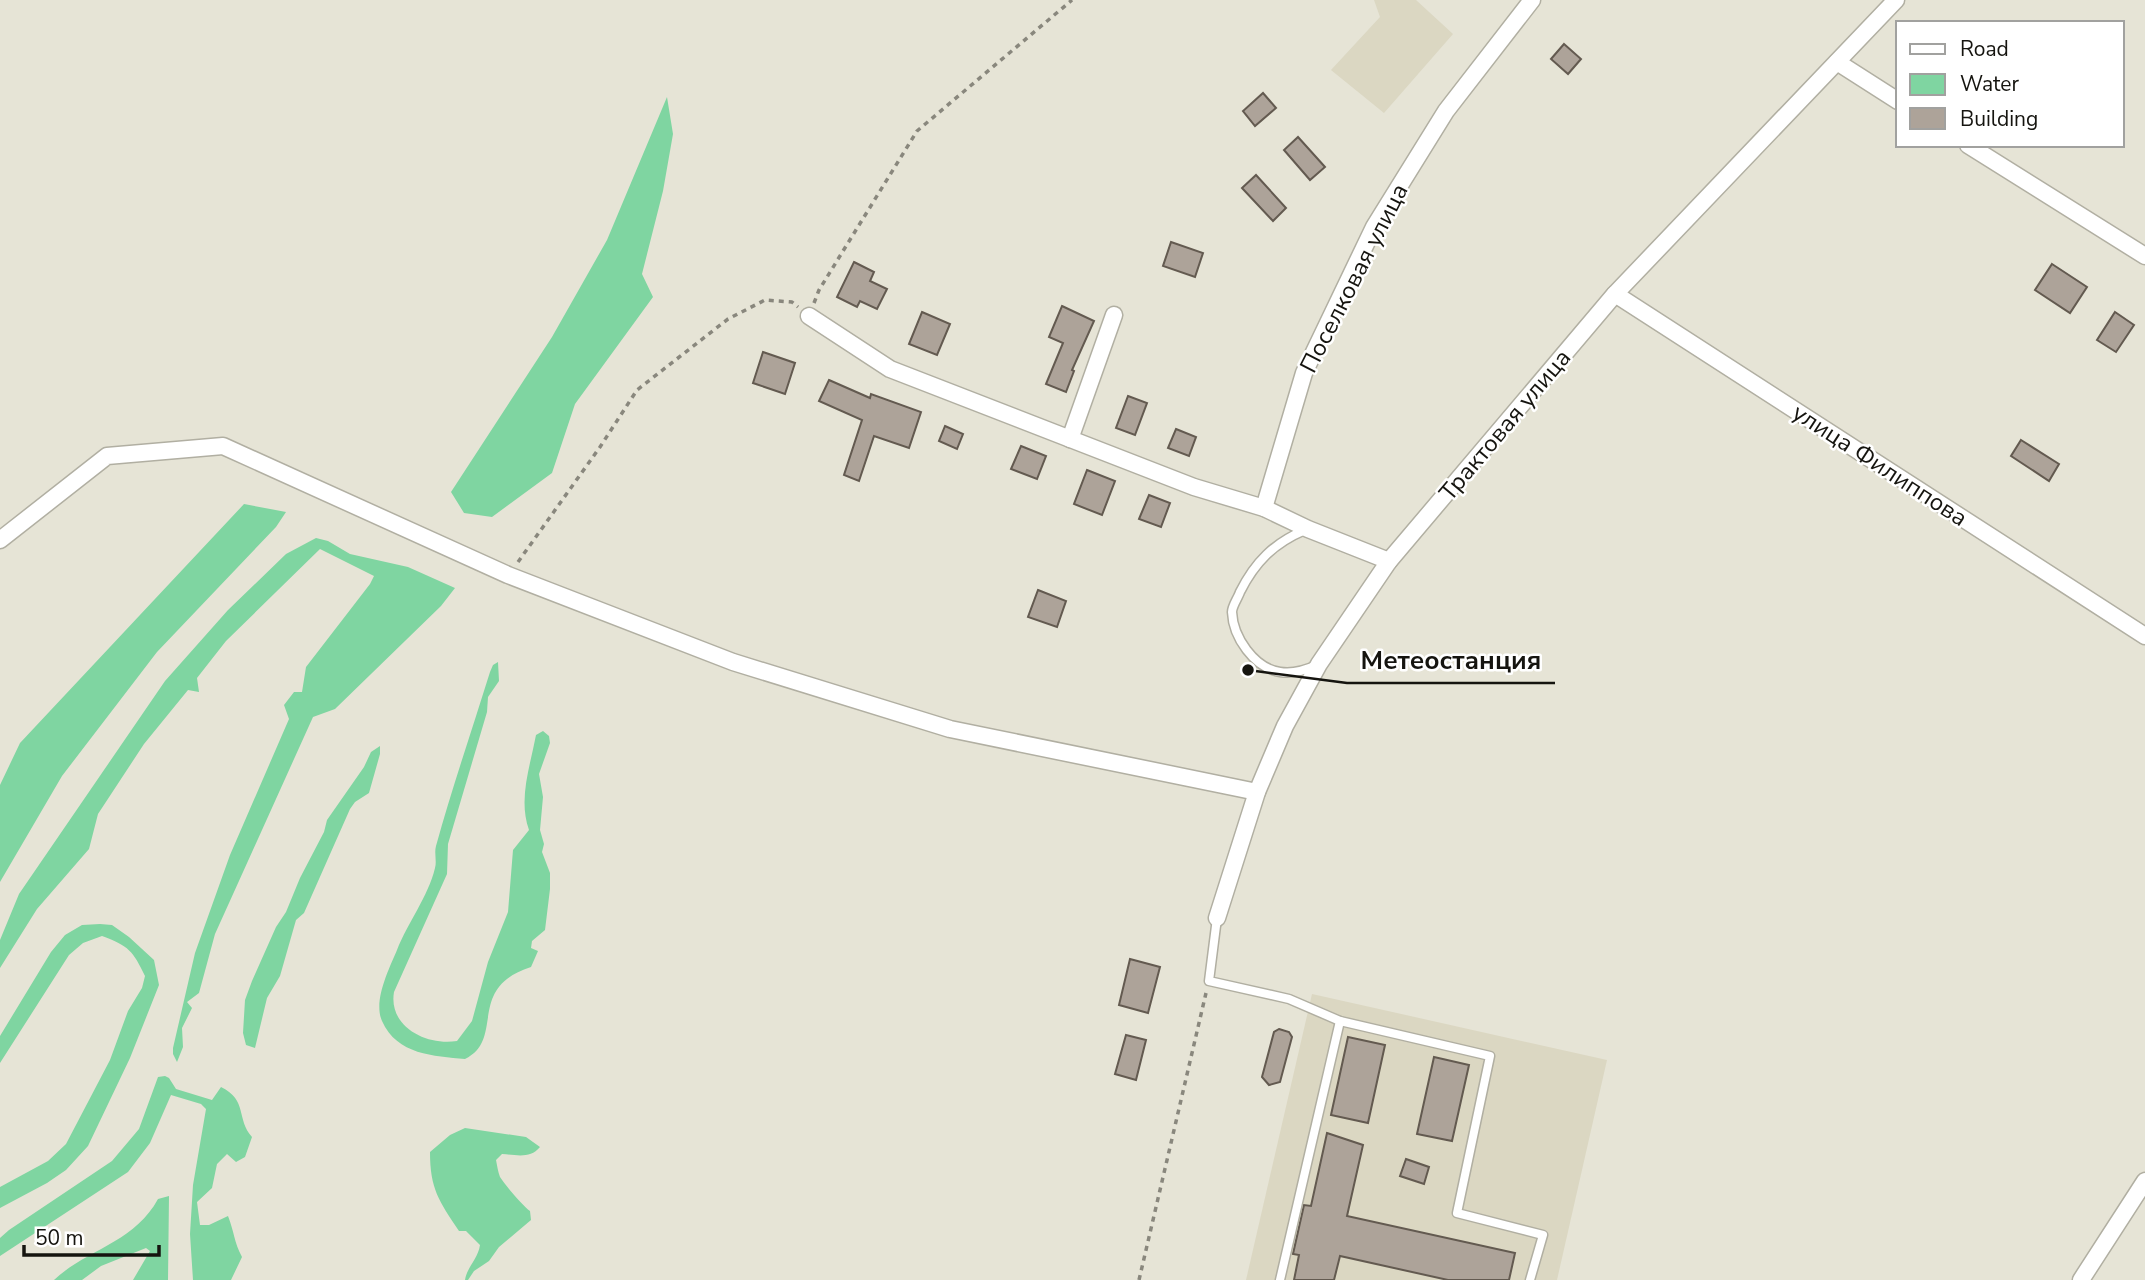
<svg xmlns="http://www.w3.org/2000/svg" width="2145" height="1280" font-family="'Nunito Sans',sans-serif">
  <rect width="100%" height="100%" fill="#e6e4d6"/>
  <g fill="#dbd7c2">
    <polygon points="1374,0 1416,0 1453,34 1384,113 1331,70 1380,17"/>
    <polygon points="1312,994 1607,1060 1557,1280 1246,1280"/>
  </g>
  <g fill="#7fd5a1">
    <polygon points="667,97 673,134 663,191 642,274 653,297 575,404 552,473 492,517 464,513 451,492 552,337 607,240"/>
    <polygon points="244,504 286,512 276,527 157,652 62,776 0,882 0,785 20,743"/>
    <polygon points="316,538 328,541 350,554 408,567 455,588 441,606 335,709 313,717 215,934 199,993 187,1002 192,1008 182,1028 183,1047 177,1062 173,1054 173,1048 195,953 230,855 289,719 284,705 294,692 302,692 306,667 370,584 374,576 320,549 226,641 197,678 199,692 188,690 144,744 98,814 89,849 37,909 0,968 0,940 19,894 165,681 228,610 286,554"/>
    <path d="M498 662 499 681 488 697 487 712 448 844 447 874 394 992C388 1027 427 1046 457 1041L472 1021 488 962 508 912 513 850 529 830C518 799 530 767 536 735L543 731 549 736 550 743 539 774 543 797 540 830 544 844 542 852 550 873V889L545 930 532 941 531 948 538 951 531 967C465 988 506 1039 465 1059 434 1056 397 1055 382 1021 373 1001 389 969 397 950 408 922 428 897 435 868 437 861 434 853 436 846 452 788 472 730 490 672L493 665Z"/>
    <polygon points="380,746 380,754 369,793 355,802 350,809 304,913 296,920 280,976 267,998 255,1048 246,1045 243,1033 245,1000 252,981 276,927 286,912 300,878 324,832 327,820 364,767 371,752"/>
    <path d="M100 924 112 925 129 937 154 960 159 985 130 1058 88 1146 66 1170 47 1183 0 1208V1187L48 1161 66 1144 110 1060 128 1011 142 988 145 976C133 951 129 946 102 936L83 943 69 955 0 1063V1036L51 952 65 935 82 925Z"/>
    <path d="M165 1076 169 1078 176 1089 212 1100 221 1087C248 1100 236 1119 252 1137L245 1157 236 1162 227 1154 217 1164 212 1188 197 1202 200 1225H209L228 1216C234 1231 234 1242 242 1257L231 1280H193L190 1234 193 1185 206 1109 201 1104 171 1095 150 1143 128 1172 0 1256V1238L9 1230 112 1161 139 1129 158 1077Z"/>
    <path d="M465 1128 526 1137 540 1147C530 1159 517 1155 502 1154L496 1160C497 1165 498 1172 500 1177 505 1185 523 1206 530 1211L531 1220 499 1247 489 1261 474 1271 468 1280H465C467 1267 478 1259 480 1245L466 1231H459C439 1201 430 1189 430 1152L450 1135Z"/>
    <path d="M169 1196 168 1280H133L150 1251 146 1248 101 1266 82 1280H54C87 1249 134 1243 158 1199Z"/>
  </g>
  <g fill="#ada399" stroke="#635a50" stroke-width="2">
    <polygon points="1564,44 1581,59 1568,74 1551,59"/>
    <polygon points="1263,93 1276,108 1255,126 1243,111"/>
    <polygon points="1298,137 1325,167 1310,180 1284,150"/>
    <polygon points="1256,175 1286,208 1273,221 1242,188"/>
    <polygon points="1171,242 1203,253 1195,277 1163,266"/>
    <polygon points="854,262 874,272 870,281 887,289 877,309 860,301 857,307 837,297"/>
    <polygon points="2052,264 2087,287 2070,313 2035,290"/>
    <polygon points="1062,306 1094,321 1072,370 1074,371 1066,392 1046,384 1063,343 1049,337"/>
    <polygon points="922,312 950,324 937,355 909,344"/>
    <polygon points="2115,312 2134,325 2116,352 2097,340"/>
    <polygon points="763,352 795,363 785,394 753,383"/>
    <polygon points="829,380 870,398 871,394 921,412 909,448 874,436 859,481 844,475 862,420 819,401"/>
    <polygon points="1128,396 1147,403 1135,435 1116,428"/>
    <polygon points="945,426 963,434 957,449 939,441"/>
    <polygon points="1176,429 1196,437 1189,456 1168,448"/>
    <polygon points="2021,440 2059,464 2049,481 2011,456"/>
    <polygon points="1021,446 1046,456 1037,479 1011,469"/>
    <polygon points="1087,470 1115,481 1102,515 1074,504"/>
    <polygon points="1149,495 1170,503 1161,527 1139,519"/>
    <polygon points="1038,590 1066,601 1057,627 1028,617"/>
    <polygon points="1130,959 1160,967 1148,1013 1119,1005"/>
    <polygon points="1279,1029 1289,1032 1292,1037 1280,1082 1269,1085 1262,1077 1274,1032"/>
    <polygon points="1126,1035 1146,1040 1136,1080 1115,1074"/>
    <polygon points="1348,1037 1385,1045 1368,1123 1331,1115"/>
    <polygon points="1434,1057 1469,1065 1452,1141 1417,1134"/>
    <polygon points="1327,1133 1363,1145 1347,1216 1515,1253 1509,1280 1448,1280 1340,1256 1334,1280 1294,1280 1299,1255 1293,1254 1304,1205 1311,1206"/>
    <polygon points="1406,1159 1429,1167 1424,1184 1400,1176"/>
  </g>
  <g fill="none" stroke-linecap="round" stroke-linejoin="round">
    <defs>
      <g id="service">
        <path d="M1305 530C1274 543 1255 562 1240 592 1238 598 1232 606 1232 612 1233 637 1254 668 1280 672 1292 674 1306 670 1317 665"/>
        <polyline points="1217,918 1209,981 1289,999 1340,1021 1490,1056 1457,1213 1543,1235 1530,1280"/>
        <polyline points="1280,1280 1340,1021"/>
      </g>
      <g id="minor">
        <polyline points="1837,62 1898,101"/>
        <polyline points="1968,145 2145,256"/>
        <polyline points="1615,294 2145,636"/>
        <polyline points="809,316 890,369 1194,487 1264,508 1308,529 1389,561"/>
        <polyline points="1070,439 1114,315"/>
        <polyline points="1264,508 1304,373 1374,227 1446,111 1532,0"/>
        <polyline points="0,540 107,456 223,446 508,575 733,662 950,729 1257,792"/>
        <polyline points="1217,918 1257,792 1285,726 1319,664 1389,561 1615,294 1896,0"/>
        <polyline points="2081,1280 2145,1181"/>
      </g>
    </defs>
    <use href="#service" stroke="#b1afa2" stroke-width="11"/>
    <use href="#minor" stroke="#b1afa2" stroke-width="19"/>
    <g stroke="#89877d" stroke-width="3.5" stroke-dasharray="5 5" stroke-linecap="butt">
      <polyline points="814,303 819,290 917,131 1072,0"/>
      <polyline points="518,562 600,447 637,390 728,319 765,300 792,302 798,307"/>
      <polyline points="1139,1280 1206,993"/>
    </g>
    <use href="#service" stroke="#fff" stroke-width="8"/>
    <use href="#minor" stroke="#fff" stroke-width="16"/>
  </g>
  <g text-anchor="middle" stroke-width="5" stroke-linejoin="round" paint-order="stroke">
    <g font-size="24" fill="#15140f" stroke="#fff">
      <text transform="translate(1354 278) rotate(-63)" y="8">Поселковая улица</text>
      <text transform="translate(1505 425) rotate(-50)" y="8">Трактовая улица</text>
      <text transform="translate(1880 465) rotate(33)" y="8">улица Филиппова</text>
    </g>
  </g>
  <path fill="none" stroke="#15140f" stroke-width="2.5" d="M1248 670L1347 683H1555"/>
  <circle fill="#15140f" stroke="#fff" stroke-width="2.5" cx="1248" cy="670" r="7"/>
  <g font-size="26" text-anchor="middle" font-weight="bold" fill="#15140f" stroke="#fff" stroke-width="5" stroke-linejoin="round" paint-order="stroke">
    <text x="1451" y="669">Метеостанция</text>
  </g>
  <rect x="1896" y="21" width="228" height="126" fill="#ffffff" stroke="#a1a19f" stroke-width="2"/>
  <rect x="1910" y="44" width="35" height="10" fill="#ffffff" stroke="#a1a19f" stroke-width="2"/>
  <text x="1960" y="56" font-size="21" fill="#15140f">Road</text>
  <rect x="1910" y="74" width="35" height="21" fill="#7fd5a1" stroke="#a1a19f" stroke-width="2"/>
  <text x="1960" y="91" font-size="21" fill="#15140f">Water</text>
  <rect x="1910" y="108" width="35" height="21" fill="#ada399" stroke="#a1a19f" stroke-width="2"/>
  <text x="1960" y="126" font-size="21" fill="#15140f">Building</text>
  <path d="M24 1245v10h135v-10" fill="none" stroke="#15140f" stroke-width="3.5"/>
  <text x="35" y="1245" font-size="21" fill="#15140f" stroke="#ffffff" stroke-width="5" paint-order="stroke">50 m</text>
</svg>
